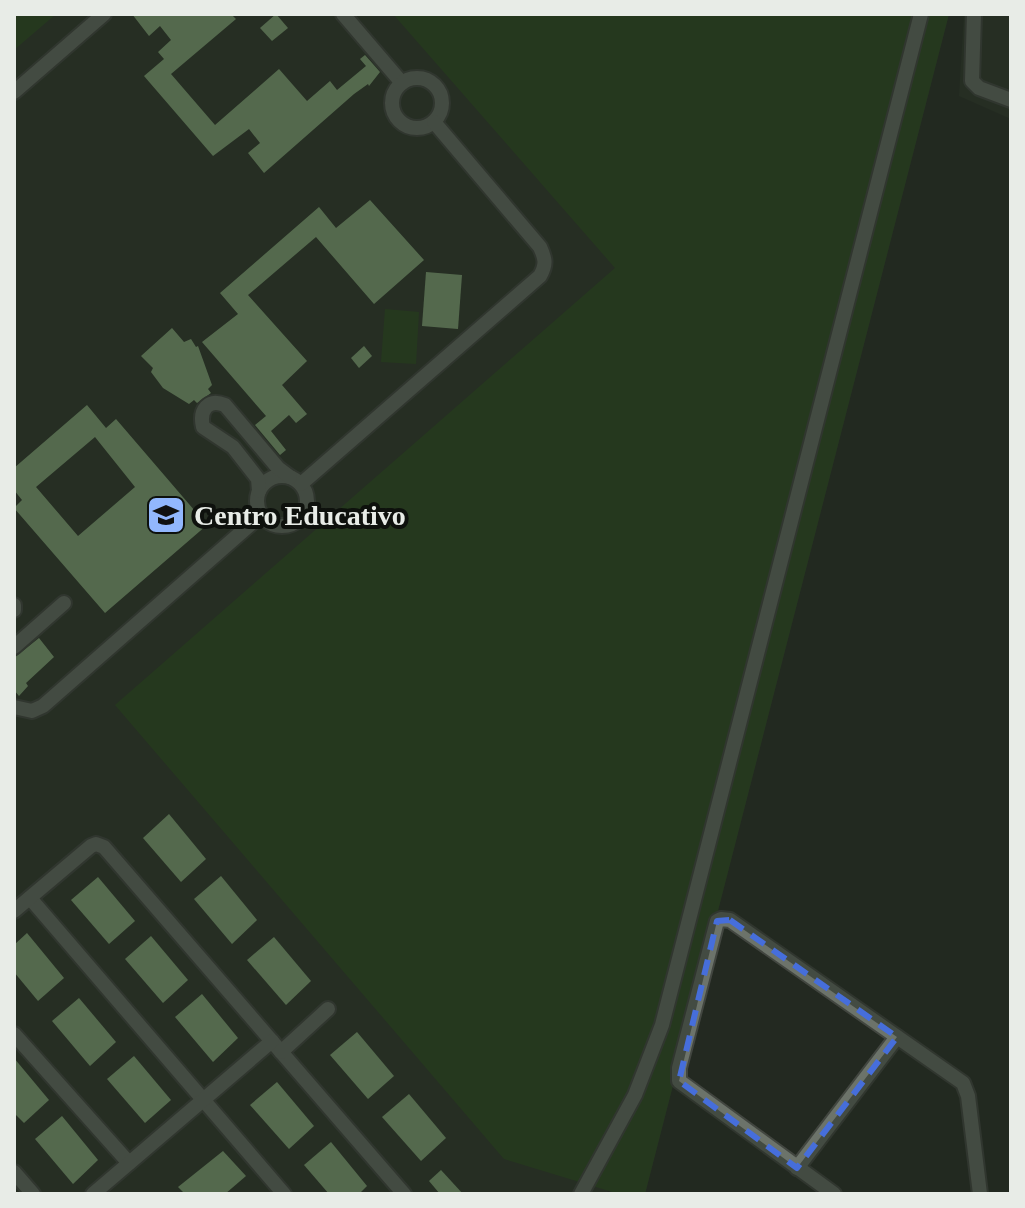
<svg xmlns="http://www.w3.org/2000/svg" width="1025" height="1208" font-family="'Times New Roman',serif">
  <rect width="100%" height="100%" fill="#232921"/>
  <g fill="#2a3427">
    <polygon points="14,14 949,14 645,1194 619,1194 608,1191 606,1194 14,1194"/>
    <polygon points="964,14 1011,14 1011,119 959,96"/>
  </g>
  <g fill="#294a1b">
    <polygon points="14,14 56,14 14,50"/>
    <polygon points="393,14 949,14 645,1194 619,1194 504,1159 115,705 615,268"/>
    <polygon points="385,309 419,312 416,364 381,362"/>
  </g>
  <g fill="#91b783" fill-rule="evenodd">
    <polygon points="132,14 231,14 236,19 171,74 215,125 279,69 307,101 330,81 337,90 366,66 360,59 365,55 380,72 369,86 368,84 354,94 264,173 248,153 260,143 249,129 213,156 144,76 164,59 158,52 171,40 160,26 149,36"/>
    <polygon points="276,14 288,28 272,41 260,28"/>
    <polygon points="370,200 424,260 374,304 316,237 248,295 307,361 282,385 307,414 296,423 289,415 271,431 286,450 280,455 255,425 266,416 202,342 238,314 220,293 319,207 336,228"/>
    <polygon points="426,272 462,275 458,329 422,326"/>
    <polygon points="172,328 184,342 191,339 196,347 198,346 212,385 208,389 211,393 197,403 194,400 189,404 163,388 151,372 153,368 141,356"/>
    <polygon points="364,346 372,356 359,368 351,358"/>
    <path d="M87 405 106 428 116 419 207 525 105 613 14 508 22 500 14 490V468ZM95 437 135 487 78 536 36 487Z"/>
    <polygon points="39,638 54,657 26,683 28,686 19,696 14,690 14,658"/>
    <polygon points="169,814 206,859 181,882 143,838"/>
    <polygon points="221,876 257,920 232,944 194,899"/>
    <polygon points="98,877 135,921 109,944 71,900"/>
    <polygon points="27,933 64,978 38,1001 14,972 14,945"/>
    <polygon points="151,936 188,980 163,1003 125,959"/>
    <polygon points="274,937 311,981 286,1005 247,960"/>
    <polygon points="202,994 238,1038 213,1062 175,1017"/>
    <polygon points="79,998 116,1042 90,1066 52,1021"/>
    <polygon points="357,1032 394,1076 368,1099 330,1055"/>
    <polygon points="134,1056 171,1100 145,1123 107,1079"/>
    <polygon points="14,1058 49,1100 24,1123 14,1113"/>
    <polygon points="277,1082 314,1126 289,1149 250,1105"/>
    <polygon points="409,1094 446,1138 421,1161 382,1117"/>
    <polygon points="62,1116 98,1160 73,1184 35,1139"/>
    <polygon points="331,1142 367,1186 359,1194 329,1194 304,1165"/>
    <polygon points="223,1151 246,1176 225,1194 185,1194 178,1187"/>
    <polygon points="441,1170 463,1194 440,1194 429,1181"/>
  </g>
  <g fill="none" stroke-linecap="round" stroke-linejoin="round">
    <defs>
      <g id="minor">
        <polyline points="343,14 402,83"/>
        <polyline points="974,14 972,81 979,88 1011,100"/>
        <circle cx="417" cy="103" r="25"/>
        <polyline points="14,92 104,14"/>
        <circle cx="282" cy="501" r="25"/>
        <path d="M301 484 540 276C547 264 545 258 540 247L434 122"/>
        <path d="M259 491 258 479 233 447 203 427C199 410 208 398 225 405L278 468 290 477"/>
        <polyline points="14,605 14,610"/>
        <polyline points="14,647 64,603"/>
        <polyline points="14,707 32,711 43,706 261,515"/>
        <polyline points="30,898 284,1194"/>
        <polyline points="14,911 91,846 96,844 104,847 404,1194"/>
        <polyline points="14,1034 129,1163"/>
        <polyline points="281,1052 328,1009"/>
        <polyline points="797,1168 897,1037"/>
        <polyline points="14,1172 33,1194"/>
        <polyline points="93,1194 272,1041"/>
        <polyline points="581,1194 635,1095 662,1025 921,14"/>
        <polyline points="834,1194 679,1081 679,1068 717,921 721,919 730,920 963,1083 968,1096 980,1194"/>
      </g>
    </defs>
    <use href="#minor" stroke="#424640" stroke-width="18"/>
    <use href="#minor" stroke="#6c736a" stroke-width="14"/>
  </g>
  <path d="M0 0H1025V1208H0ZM730 920 897 1037 797 1168 679 1081 717 921Z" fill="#232921" fill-opacity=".55" fill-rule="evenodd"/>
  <path fill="none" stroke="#466edb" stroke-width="6" stroke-dasharray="16 10" stroke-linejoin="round" d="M730 920 897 1037 797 1168 679 1081 717 921Z"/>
  <defs>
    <symbol id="university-square" viewBox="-11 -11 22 22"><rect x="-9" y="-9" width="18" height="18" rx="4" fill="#92b7fd" stroke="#0e110d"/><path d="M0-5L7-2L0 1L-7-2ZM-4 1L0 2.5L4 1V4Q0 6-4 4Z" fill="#111"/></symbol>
  </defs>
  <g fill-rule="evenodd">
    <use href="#university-square" x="144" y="493" width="44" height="44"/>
  </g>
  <g text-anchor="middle" stroke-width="8" stroke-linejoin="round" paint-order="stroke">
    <g font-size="28" font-weight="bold" fill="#e8ece7" stroke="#0e110d" text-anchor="start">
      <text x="194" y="525">Centro Educativo</text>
    </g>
  </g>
  <rect width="1025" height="1208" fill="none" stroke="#e8ece7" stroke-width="32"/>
</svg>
